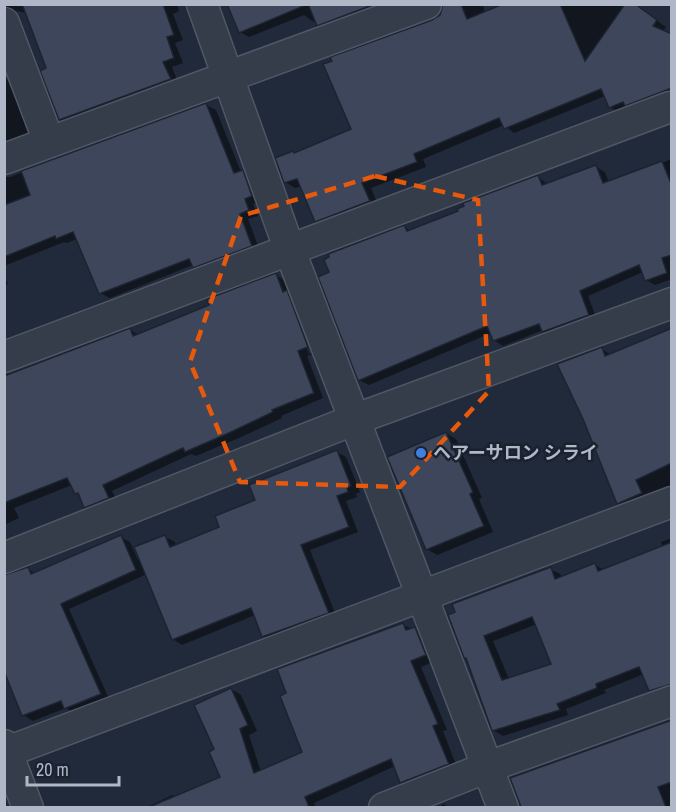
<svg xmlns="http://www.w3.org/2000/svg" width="676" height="812" font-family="'Archivo Narrow','Noto Sans JP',sans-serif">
  <rect width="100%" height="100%" fill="#212a3a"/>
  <g fill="#0007" fill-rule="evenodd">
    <polygon points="4,4 177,4 179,11 173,14 183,40 175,43 183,63 172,67 179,85 70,125 60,119 48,69 27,13 17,11 4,14"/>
    <polygon points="229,4 397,4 327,30 318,25 316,21 314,22 304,15 249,37 240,32"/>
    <polygon points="453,4 483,4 485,13 533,4 634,4 666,27 663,31 672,36 672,97 620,113 610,107 605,96 514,133 504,125 423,159 426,167 371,188 379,207 325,226 316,221 301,186 295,188 285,182 293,152 296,154 353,130 433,22"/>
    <polygon points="4,78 8,80 10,87 18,91 36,137 11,146 4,143"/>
    <polygon points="206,105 216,110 241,172 252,177 261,201 253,204 258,216 248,219 260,251 204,272 193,265 110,298 100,293 77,239 67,243 64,242 4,266 4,177 10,177"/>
    <polygon points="672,159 672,279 655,285 646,280 643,272 588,296 597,320 553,337 543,330 503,346 494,340 491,333 369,385 359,380 404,227 411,231 460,212 538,177 549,185 596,167 605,172 609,183"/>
    <polygon points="4,275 8,284 4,286"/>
    <path d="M276 275 285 281 317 352 307 356 323 398 281 416 282 418 239 438 196 456 191 454 112 491 118 503 95 512 86 507 72 485 14 508 19 518 4 525V374L10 375 130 330 139 335 211 305ZM286 293H289L312 353 309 354Z"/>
    <polygon points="672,330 672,490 628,508 618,503 601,349 612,355"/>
    <polygon points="446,433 456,439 482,498 479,499 493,532 437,555 427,549"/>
    <polygon points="337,452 346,457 360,492 356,494 357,497 346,501 358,532 310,550 337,618 273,642 264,636 255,615 182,645 173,639 147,574 69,609 109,699 74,713 66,708 33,721 23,715 28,569 36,574 121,537 130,542 138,560 165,537 175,542 176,546 221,528 257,501"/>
    <path d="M672 538V691L660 695 650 690 644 674 604 690 606 693 566 709 568 715 503 736 493 730 468 659 450 616 550 569 560 574 562 578 595 565 604 570 662 547 661 542ZM537 624 553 665 509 679 493 641Z"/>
    <polygon points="403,625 425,634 435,661 421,667 447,730 443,731 458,770 412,788 402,782 395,766 314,803 316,808 145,808 172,795 176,797 222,778 216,750 231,689 241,695 257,731 249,735 261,772 303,753"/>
    <polygon points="672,721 672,808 521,808 521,802"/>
    <polygon points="444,804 449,808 436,808"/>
  </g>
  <g fill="#3d465a" stroke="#1c2331" stroke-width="1.5" fill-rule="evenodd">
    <polygon points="22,4 163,4 174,35 167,37 174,58 163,62 171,79 59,120 40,71 46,68"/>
    <polygon points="227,4 306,4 306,5 239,33"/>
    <polygon points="308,4 375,4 317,26"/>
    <polygon points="443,4 461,4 467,19 503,4 560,4 585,61 625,4 635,4 657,20 653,26 672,34 672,88 625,106 623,102 609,108 601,89 504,129 499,118 414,154 417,162 362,183 370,201 315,222 297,179 284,183 275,158 293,151 294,153 351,129 323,64 332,61 330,57 432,20 440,15"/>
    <polygon points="206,103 234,173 243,170 252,196 245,199 249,210 240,214 252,246 193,268 189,259 99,294 73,232 56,239 55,236 4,257 4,205 30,195 21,171"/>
    <polygon points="662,161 672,186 672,255 662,258 667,273 645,281 639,265 580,291 589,315 542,332 539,324 493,341 487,326 358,381 318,277 329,272 324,260 329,257 328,254 404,225 407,231 458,211 457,209 464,206 463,203 538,175 542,185 596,165 603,183"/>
    <polygon points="276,273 283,292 287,290 308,347 298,351 314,393 272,410 273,412 229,433 185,452 183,448 103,485 109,498 84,508 78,493 75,494 67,478 4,503 4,376 130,328 133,336 209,305 207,299"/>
    <polygon points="672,328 672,463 636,480 642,493 617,504 583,419 557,364 602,347 605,356"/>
    <polygon points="446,432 473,492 470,494 484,526 426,550 387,457"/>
    <polygon points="337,450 351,486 347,488 348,492 337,496 349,527 301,545 329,613 262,637 251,608 172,640 134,547 165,535 170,547 219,527 215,516 255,500 249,485"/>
    <polygon points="121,535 136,570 61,604 101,694 64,709 61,701 22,716 4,671 4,575 28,567 31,574"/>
    <path d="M672 542V684L649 691 639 667 596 684 597 688 557 704 560 710 492 731 466 658H464L448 615 455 612 452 604 551 567 555 579 595 563 598 571ZM532 617 551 664 502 680 484 636Z"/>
    <polygon points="403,623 406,630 415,627 426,655 411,661 438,724 433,726 449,764 400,783 391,759 305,797 309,807 149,807 220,777 209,752 214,749 194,705 231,688 248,725 240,729 254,773 302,752 280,696 286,693 277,669"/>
    <polygon points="672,720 672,782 658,787 666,807 521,807 510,778"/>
  </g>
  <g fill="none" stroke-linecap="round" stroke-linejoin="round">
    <defs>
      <g id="minor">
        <polyline points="202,4 290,251 503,808"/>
        <polyline points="4,23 49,142"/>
        <polyline points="4,159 426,4"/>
        <polyline points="4,357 670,107"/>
        <polyline points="4,558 356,419 672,303"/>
        <polyline points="4,745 28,808"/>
        <polyline points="4,753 672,502"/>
        <polyline points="384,808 488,767 672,701"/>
      </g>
    </defs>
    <use href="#minor" stroke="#505765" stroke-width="33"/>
    <use href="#minor" stroke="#353c4a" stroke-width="30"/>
  </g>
  <path fill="none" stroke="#e8590c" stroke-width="4.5" stroke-dasharray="12 8" stroke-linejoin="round" d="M375 176 478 200 489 391 400 487 240 482 190 362 241 216Z"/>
  <circle fill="#3f7fe0" stroke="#1a212f" stroke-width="2" cx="421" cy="453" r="6"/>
  <g text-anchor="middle" stroke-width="5" stroke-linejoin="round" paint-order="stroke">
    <g font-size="18" font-weight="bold" fill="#b0b7c6" stroke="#1a212f" text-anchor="start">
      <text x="433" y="459">ヘアーサロン シライ</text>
    </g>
  </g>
  <rect width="676" height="812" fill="none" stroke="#b0b7c6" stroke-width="12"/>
  <path d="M27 776v9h92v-9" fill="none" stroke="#b0b7c6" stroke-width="3"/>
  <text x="36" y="776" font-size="18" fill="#b0b7c6" stroke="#1a212f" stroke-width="4.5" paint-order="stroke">20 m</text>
</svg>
